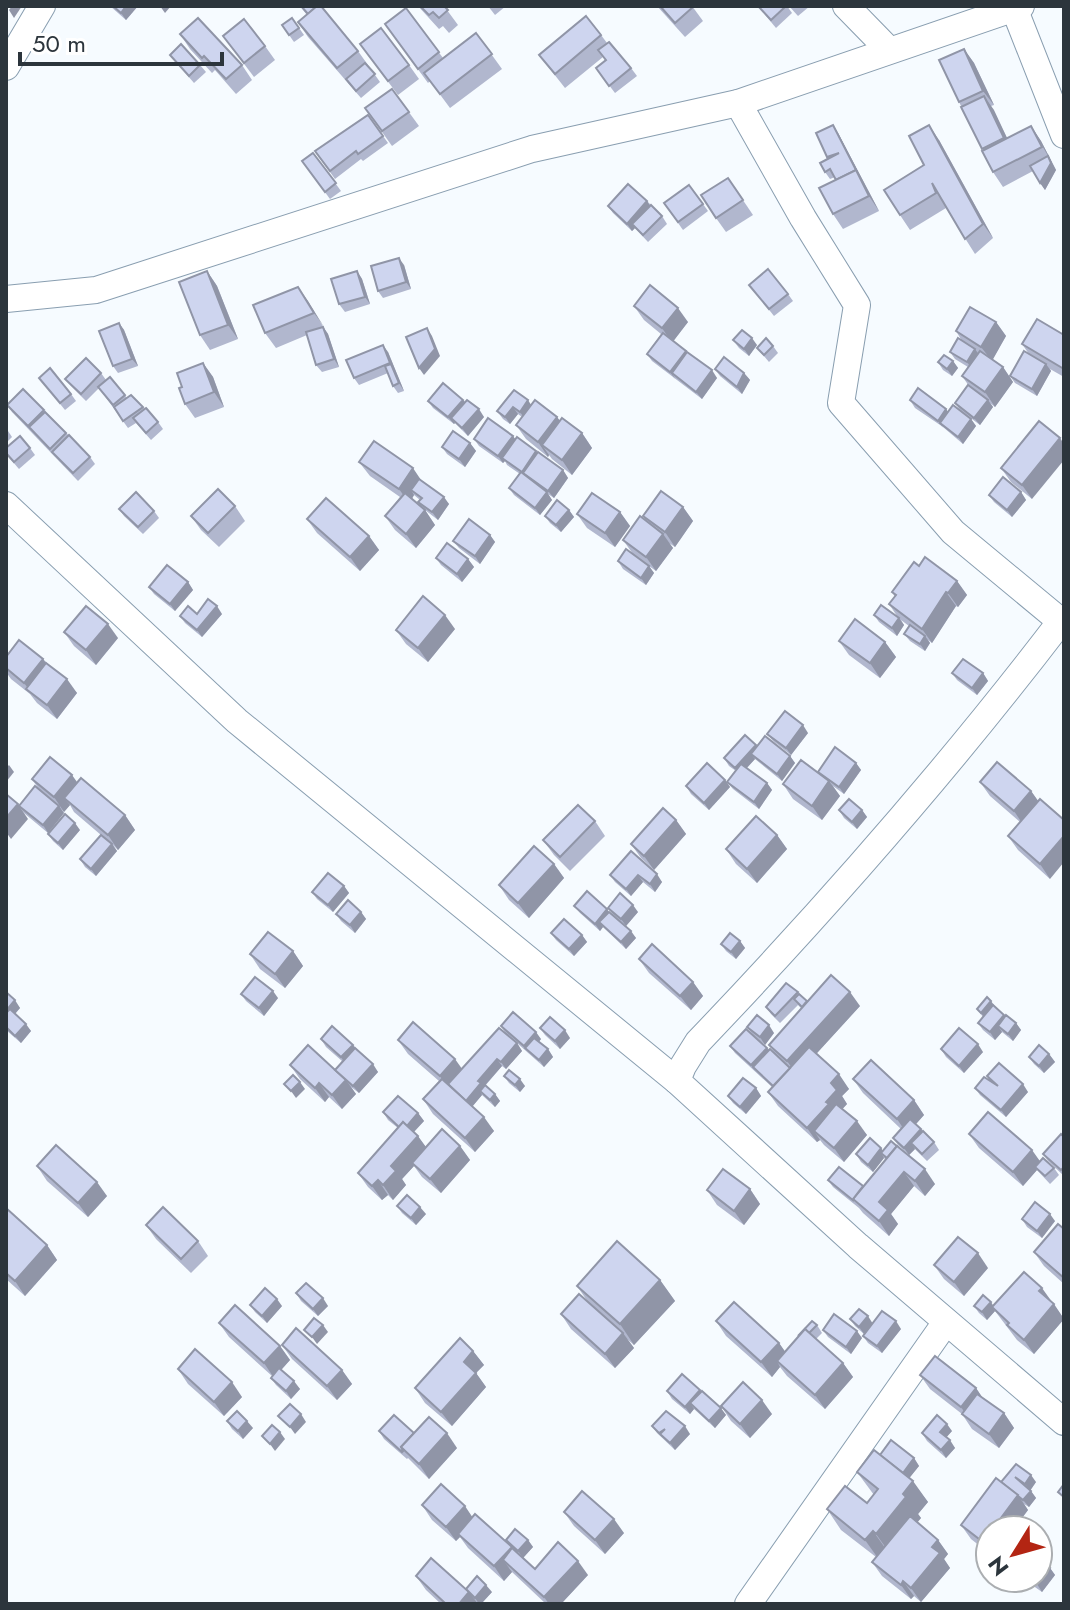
<svg xmlns="http://www.w3.org/2000/svg" width="1070" height="1610" font-family="Jost,sans-serif">
  <rect width="100%" height="100%" fill="#f6fbff"/>
  <g fill="none" stroke-linecap="round" stroke-linejoin="round">
    <defs>
      <g id="street">
        <polyline points="846,6 889,50"/>
        <polyline points="1014,8 1064,135"/>
        <polyline points="6,67 42,6"/>
        <polyline points="738,103 803,218 857,305 841,403 953,532 1064,624"/>
        <polyline points="6,299 96,290 532,149 738,103 1021,6"/>
        <polyline points="6,505 237,721 677,1081"/>
        <path d="M1061 621C948 769 826 908 698 1042L683 1066 677 1081 858 1246 1064 1422"/>
        <polyline points="748,1604 946,1322"/>
      </g>
    </defs>
    <use href="#street" stroke="#899eb0" stroke-width="28"/>
    <use href="#street" stroke="#fff" stroke-width="26"/>
  </g>
  <g fill="#b1b7ce" fill-rule="evenodd">
    <polygon points="110,6 138,6 126,20"/>
    <polygon points="300,6 329,16 358,51 380,82 361,98 308,37 298,22 307,15"/>
    <polygon points="418,6 444,6 458,25 449,33 443,26 439,29"/>
    <polygon points="488,6 506,6 495,15"/>
    <polygon points="657,6 692,6 703,21 685,37"/>
    <polygon points="758,6 787,6 792,13 776,28"/>
    <polygon points="789,6 810,6 798,16"/>
    <polygon points="406,8 443,58 476,33 502,69 450,108 430,81 428,83 385,24"/>
    <polygon points="292,18 304,35 294,42 282,25"/>
    <polygon points="180,34 242,65 252,80 236,94 215,70 212,73 190,49"/>
    <polygon points="601,35 607,43 631,68 637,76 615,93 596,68 605,61 603,57 565,88 539,55"/>
    <polygon points="223,36 265,46 275,60 254,77"/>
    <polygon points="360,44 409,65 419,79 398,95"/>
    <polygon points="964,49 974,63 994,105 991,106 1007,138 1031,126 1041,141 1056,170 1045,190 1033,171 1003,187 993,172 984,151 959,102"/>
    <polygon points="170,55 200,65 206,72 194,83"/>
    <polygon points="392,89 419,126 392,146 365,108"/>
    <polygon points="368,115 388,143 363,161 361,159 335,179 315,151"/>
    <polygon points="816,133 838,133 879,211 843,229 833,214 836,180 835,177 830,179 825,172 829,159"/>
    <polygon points="939,140 993,238 975,254 946,208 910,230 900,215 924,165"/>
    <polygon points="313,153 341,191 330,199 302,161"/>
    <polygon points="728,178 753,215 726,232 716,218"/>
    <polygon points="689,185 708,211 683,230 664,203"/>
    <polygon points="647,201 662,216 667,224 648,242 635,228 632,231 613,213 608,206"/>
    <polygon points="404,265 411,289 383,298 378,291"/>
    <polygon points="207,271 217,286 238,339 210,350 200,335"/>
    <polygon points="357,271 362,279 370,304 345,312 339,304"/>
    <polygon points="749,285 788,294 793,301 774,316"/>
    <polygon points="298,287 328,334 339,367 322,372 316,365 307,335 276,348 265,333"/>
    <polygon points="634,306 688,322 673,341 717,378 702,399 652,361 647,354 661,334 644,320"/>
    <polygon points="996,322 1006,336 992,360 1003,367 1013,382 995,407 990,403 993,407 980,425 960,410 955,403 969,386 962,376 968,367 955,359 950,352 962,341 956,331"/>
    <polygon points="119,323 124,330 138,366 118,373 113,366"/>
    <polygon points="1064,335 1064,377 1050,369 1051,371 1037,396 1015,383 1010,376 1029,354 1022,344"/>
    <polygon points="733,340 757,345 749,356 739,348"/>
    <polygon points="773,346 778,353 769,362 757,348"/>
    <polygon points="388,352 404,391 398,393 393,386 388,373 359,385 354,378"/>
    <polygon points="953,361 958,368 952,376 943,370 938,362"/>
    <polygon points="203,363 213,377 224,407 195,418 185,404 182,387"/>
    <polygon points="715,369 744,373 750,380 742,394 720,376"/>
    <polygon points="101,373 106,380 110,377 127,398 131,395 158,422 163,429 151,440 136,423 128,428 99,388 86,401 71,386 65,379"/>
    <polygon points="39,378 71,394 76,401 65,410"/>
    <polygon points="23,389 90,457 95,464 78,481 12,412 7,405"/>
    <polygon points="514,390 531,405 557,417 560,421 582,433 592,448 572,475 552,459 549,455 548,457 526,439 516,425 522,417 518,414 510,424 503,419 497,411"/>
    <polygon points="463,400 484,417 468,436 455,423 454,424 433,408 428,401"/>
    <polygon points="910,400 946,409 948,412 971,419 976,426 963,444 943,427 915,408"/>
    <polygon points="1039,421 1032,499 1011,482 1001,468"/>
    <polygon points="6,428 12,437 6,443"/>
    <polygon points="513,436 515,439 536,451 563,470 568,478 554,498 548,494 552,500 540,515 514,495 509,488 520,474 507,465 505,461 503,463 479,446 474,439"/>
    <polygon points="470,443 476,451 465,467 447,454 442,447"/>
    <polygon points="30,448 35,455 19,469 6,454"/>
    <path d="M359 462 421 481 449 504 438 520 425 510 435 525 416 548 395 530 385 516 400 497 370 476ZM414 495 420 500 418 502 423 509 412 499Z"/>
    <polygon points="1021,492 1026,500 1012,517 994,502 989,495"/>
    <polygon points="235,506 245,521 219,547 201,530 191,516"/>
    <polygon points="683,507 693,521 675,547 669,543 673,548 656,571 649,566 654,573 646,585 623,569 618,561 633,554 623,540 645,520 643,516"/>
    <polygon points="119,509 154,511 159,518 143,534 124,516"/>
    <polygon points="569,510 574,517 561,532 550,523 545,516"/>
    <polygon points="620,512 630,526 615,547 587,528 577,514"/>
    <polygon points="307,519 369,536 379,550 360,571 317,533"/>
    <polygon points="490,535 495,542 480,564 459,548 453,541"/>
    <polygon points="436,558 468,559 474,567 462,582 441,565"/>
    <polygon points="919,566 957,581 967,595 958,607 956,606 932,643 928,640 930,643 925,651 910,641 904,634 909,626 901,620 904,625 897,636 879,622 874,615 897,616 889,604 895,597 892,592"/>
    <polygon points="188,582 193,590 175,611 154,594 149,587"/>
    <polygon points="197,614 222,614 202,637 185,623 180,616"/>
    <polygon points="455,629 428,662 406,644 396,630"/>
    <polygon points="64,632 118,638 96,665 74,646"/>
    <polygon points="839,641 885,642 896,657 880,678 849,655"/>
    <polygon points="6,657 43,659 77,693 57,719 37,703 30,694 11,679 6,672"/>
    <polygon points="952,673 983,673 988,681 977,695 957,680"/>
    <polygon points="808,733 791,755 773,741 767,734"/>
    <polygon points="757,746 790,756 795,763 782,781 755,759 747,768 767,783 772,790 759,809 733,789 727,782 736,771 729,766 724,758"/>
    <polygon points="856,763 861,770 844,794 833,786 840,796 822,820 793,799 783,784"/>
    <polygon points="32,779 77,782 125,815 135,830 118,850 113,845 117,851 96,876 85,867 80,859 101,835 74,812 70,805 64,812 61,809 64,813 48,833 24,813 19,806 40,791"/>
    <polygon points="725,780 730,787 709,810 691,794 686,786"/>
    <polygon points="980,782 1031,791 1038,801 1050,879 1018,850 1008,836 1020,822 990,796"/>
    <polygon points="839,810 862,810 867,817 857,829 844,818"/>
    <polygon points="676,820 686,834 654,870 641,858 631,844"/>
    <polygon points="595,821 605,836 570,871 554,855 543,840"/>
    <polygon points="80,830 63,850 53,841 48,834"/>
    <polygon points="777,835 787,849 757,883 736,864 726,849"/>
    <polygon points="631,851 662,882 655,892 643,882 631,896 615,882 610,875"/>
    <polygon points="554,864 564,878 529,918 509,900 499,885"/>
    <polygon points="344,886 349,893 333,912 317,899 312,892"/>
    <polygon points="574,906 610,913 636,938 626,949 603,927 600,931 580,913"/>
    <polygon points="608,908 638,912 626,926 613,915"/>
    <polygon points="361,912 366,919 355,933 341,921 336,914"/>
    <polygon points="551,933 582,935 587,942 574,956 556,940"/>
    <polygon points="740,941 745,948 736,959 726,951 721,944"/>
    <polygon points="293,951 303,966 285,988 260,969 250,954"/>
    <polygon points="639,959 693,982 703,996 691,1010 649,973"/>
    <polygon points="6,992 20,1008 15,1014 31,1031 21,1043 6,1030"/>
    <polygon points="798,992 807,1001 860,1006 816,1054 849,1089 842,1096 847,1104 842,1109 867,1135 844,1162 824,1145 820,1140 817,1142 778,1106 768,1092 772,1087 735,1053 730,1046 767,1048 776,1055 769,1045 801,1008 798,1005 780,1023 771,1014 766,1007"/>
    <polygon points="241,994 278,998 264,1016 246,1001"/>
    <polygon points="996,1008 1005,1016 1016,1023 1021,1030 1013,1041 1002,1032 995,1040 983,1030 978,1023 983,1017 977,1009"/>
    <polygon points="501,1026 541,1039 539,1042 548,1049 553,1057 544,1067 517,1043 522,1051 506,1069 502,1066 485,1086 495,1094 500,1101 495,1107 482,1095 472,1107 494,1131 475,1152 433,1114 423,1099 439,1081 408,1054 398,1040 462,1069 506,1034"/>
    <polygon points="747,1027 774,1033 765,1045 752,1034"/>
    <polygon points="540,1028 570,1038 560,1049 545,1035"/>
    <polygon points="321,1039 353,1045 378,1072 359,1093 351,1087 356,1094 342,1109 329,1097 325,1102 300,1079 290,1065 335,1070 342,1061 326,1047"/>
    <polygon points="941,1049 983,1052 964,1073 946,1057"/>
    <polygon points="1049,1054 1055,1062 1044,1073 1034,1064 1029,1057"/>
    <polygon points="504,1076 525,1086 520,1092 509,1083"/>
    <polygon points="987,1076 1028,1092 1006,1117 980,1095 975,1088 990,1081"/>
    <polygon points="853,1079 914,1100 924,1115 916,1124 934,1142 939,1150 927,1161 915,1149 909,1155 898,1145 893,1138 901,1129 863,1093"/>
    <polygon points="756,1088 761,1096 746,1114 733,1103 728,1096"/>
    <polygon points="383,1112 418,1113 424,1121 414,1132 426,1147 460,1146 470,1160 441,1193 422,1177 414,1166 402,1179 406,1185 393,1200 388,1195 382,1200 368,1187 358,1173 398,1128 388,1120"/>
    <polygon points="969,1134 1040,1161 1054,1168 1059,1175 1050,1184 1037,1170 1023,1186 979,1148"/>
    <polygon points="1064,1137 1064,1176 1048,1161 1043,1154"/>
    <polygon points="883,1150 935,1184 925,1196 914,1186 891,1214 898,1224 889,1236 863,1213 859,1208 833,1187 828,1180 863,1186 886,1160 884,1158 873,1172 861,1162 856,1154"/>
    <polygon points="37,1166 107,1196 88,1217 47,1181"/>
    <polygon points="750,1189 760,1204 744,1225 717,1205 707,1190"/>
    <polygon points="397,1206 426,1214 416,1225 402,1213"/>
    <polygon points="6,1208 47,1245 57,1260 25,1296 6,1279"/>
    <polygon points="1022,1219 1055,1221 1042,1238 1027,1227"/>
    <polygon points="146,1225 198,1241 208,1256 191,1273 156,1239"/>
    <polygon points="1064,1229 1064,1284 1044,1266 1034,1252"/>
    <polygon points="934,1265 988,1268 964,1296 944,1279"/>
    <polygon points="660,1280 675,1301 634,1345 627,1339 634,1348 615,1368 571,1329 561,1314 588,1302 577,1286"/>
    <polygon points="296,1293 328,1306 318,1316 301,1301"/>
    <polygon points="1052,1302 1064,1319 1034,1354 1017,1340 995,1311 987,1320 979,1313 974,1306 993,1306"/>
    <polygon points="250,1305 282,1306 267,1323 255,1312"/>
    <polygon points="850,1319 873,1323 901,1329 882,1353 868,1343 863,1336 864,1334 855,1326"/>
    <polygon points="716,1321 779,1343 785,1352 817,1325 822,1333 816,1339 843,1363 853,1377 825,1409 787,1376 780,1367 772,1377 726,1336"/>
    <polygon points="219,1323 280,1346 290,1360 281,1370 300,1389 291,1399 276,1385 271,1378 272,1376 229,1337"/>
    <polygon points="823,1330 862,1338 851,1354 828,1337"/>
    <polygon points="282,1345 342,1370 352,1384 337,1400 292,1359"/>
    <polygon points="473,1351 484,1365 476,1373 486,1387 452,1426 425,1403 415,1388"/>
    <polygon points="178,1369 242,1397 224,1416 188,1384"/>
    <polygon points="920,1375 976,1388 982,1397 1004,1413 1014,1428 999,1448 972,1429 962,1414 930,1389"/>
    <polygon points="700,1390 726,1415 715,1428 694,1409 690,1414 672,1399 667,1391"/>
    <polygon points="721,1406 772,1414 750,1438 731,1421"/>
    <polygon points="227,1421 253,1428 243,1439 232,1429"/>
    <polygon points="652,1426 690,1434 675,1450 657,1433"/>
    <polygon points="379,1431 414,1433 457,1448 429,1479 408,1458 407,1459 384,1439"/>
    <polygon points="952,1431 946,1437 955,1448 946,1458 927,1441 922,1433"/>
    <polygon points="880,1455 914,1458 919,1466 909,1478 928,1502 918,1514 921,1518 917,1522 938,1540 948,1554 944,1559 950,1568 921,1602 914,1596 911,1599 882,1576 872,1562 876,1557 841,1530 827,1509 867,1503 874,1495 857,1472"/>
    <polygon points="1001,1482 1036,1482 1030,1490 1036,1498 1029,1507 1024,1504 1028,1510 1013,1530 990,1530 990,1554 971,1539 961,1525"/>
    <polygon points="422,1505 473,1517 508,1544 528,1540 533,1547 523,1558 535,1569 588,1575 561,1604 546,1604 512,1572 504,1581 468,1548 460,1537 456,1541 432,1520"/>
    <polygon points="564,1512 624,1533 605,1554 574,1526"/>
    <polygon points="1041,1561 1050,1568 1055,1575 1042,1592 1022,1578 1038,1578"/>
    <polygon points="416,1576 466,1589 492,1592 481,1604 476,1602 478,1604 441,1604 426,1590"/>
  </g>
  <g fill="#9095a7">
    <polygon points="12,6 22,6 14,18 9,10"/>
    <polygon points="126,6 138,6 126,20 121,13"/>
    <polygon points="160,6 171,6 165,13"/>
    <polygon points="964,49 974,63 994,105 983,91"/>
    <polygon points="984,96 994,110 1014,153 1004,138"/>
    <polygon points="833,125 838,133 879,211 869,196"/>
    <polygon points="929,125 939,140 993,238 983,224"/>
    <polygon points="1031,126 1041,141 1056,170 1045,190 1040,183 1048,156"/>
    <polygon points="647,201 652,209 632,224 635,228 632,231 627,224"/>
    <polygon points="399,258 404,265 411,289 406,282"/>
    <polygon points="207,271 217,286 238,339 228,325"/>
    <polygon points="357,271 362,279 370,304 365,297"/>
    <polygon points="298,287 308,301 324,327 314,313"/>
    <polygon points="678,308 688,322 672,343 662,328"/>
    <polygon points="996,322 1006,336 992,361 981,347"/>
    <polygon points="119,323 124,330 138,366 132,359"/>
    <polygon points="323,327 328,334 339,367 334,359"/>
    <polygon points="427,328 432,336 440,356 424,375 419,368"/>
    <polygon points="752,338 757,345 749,356 744,349"/>
    <polygon points="383,345 388,352 404,391 399,383"/>
    <polygon points="975,349 980,356 972,369 967,362"/>
    <polygon points="686,351 691,358 672,373 675,379 670,372"/>
    <polygon points="953,361 958,368 952,376 947,369"/>
    <polygon points="203,363 213,377 224,407 214,392"/>
    <polygon points="1046,364 1051,371 1037,396 1032,389"/>
    <polygon points="1003,367 1013,382 995,407 985,392"/>
    <polygon points="712,370 717,378 702,399 696,392"/>
    <polygon points="744,373 750,380 742,394 737,387"/>
    <polygon points="463,400 468,407 451,418 455,423 454,424 448,417"/>
    <polygon points="528,400 533,408 525,419 520,412"/>
    <polygon points="988,400 993,407 980,425 974,418"/>
    <polygon points="513,407 518,414 510,424 505,417"/>
    <polygon points="479,409 484,417 468,436 462,428"/>
    <polygon points="946,409 951,416 940,423 943,428 938,421"/>
    <polygon points="557,417 568,432 542,445 549,455 548,457 538,442"/>
    <polygon points="971,419 976,426 963,444 958,437"/>
    <polygon points="582,433 592,448 572,475 562,460"/>
    <polygon points="513,436 518,443 502,458 505,461 503,463 498,456"/>
    <polygon points="1060,438 1064,444 1064,460 1032,499 1022,485"/>
    <polygon points="470,443 476,451 465,467 459,459"/>
    <polygon points="536,451 541,458 523,473 527,479 522,472"/>
    <polygon points="413,468 423,483 411,490 414,495 409,503 399,489"/>
    <polygon points="563,470 568,478 554,498 548,491"/>
    <polygon points="547,492 552,500 540,515 535,508"/>
    <polygon points="1021,492 1026,500 1012,517 1007,510"/>
    <polygon points="444,497 449,504 438,520 432,512"/>
    <polygon points="683,507 693,521 675,547 665,532"/>
    <polygon points="425,510 435,525 416,548 406,534"/>
    <polygon points="569,510 574,517 561,532 556,525"/>
    <polygon points="620,512 630,526 615,547 605,533"/>
    <polygon points="663,534 673,548 656,571 646,557"/>
    <polygon points="490,535 495,542 480,564 475,556"/>
    <polygon points="369,536 379,550 360,571 350,557"/>
    <polygon points="468,559 474,567 462,582 457,574"/>
    <polygon points="649,566 654,573 646,585 641,578"/>
    <polygon points="957,581 967,595 958,607 948,593"/>
    <polygon points="188,582 193,590 175,611 170,604"/>
    <polygon points="946,592 956,606 932,643 922,629"/>
    <polygon points="217,606 222,614 202,637 197,630"/>
    <polygon points="445,615 455,629 428,662 418,648"/>
    <polygon points="899,618 904,625 897,636 892,628"/>
    <polygon points="108,624 118,638 96,665 86,650"/>
    <polygon points="925,636 930,643 925,651 920,644"/>
    <polygon points="885,642 896,657 880,678 870,663"/>
    <polygon points="43,659 53,673 31,692 24,683"/>
    <polygon points="983,673 988,681 977,695 972,688"/>
    <polygon points="67,679 77,693 57,719 47,705"/>
    <polygon points="803,725 808,733 791,755 786,748"/>
    <polygon points="756,745 761,752 751,754 755,759 740,775 735,768"/>
    <polygon points="790,756 795,763 782,781 777,774"/>
    <polygon points="856,763 861,770 844,794 839,787"/>
    <polygon points="9,765 14,772 6,782 6,768"/>
    <polygon points="72,775 82,789 64,798 70,805 64,812 54,797"/>
    <polygon points="725,780 730,787 709,810 704,803"/>
    <polygon points="829,781 840,796 822,820 812,806"/>
    <polygon points="767,783 772,790 759,809 754,802"/>
    <polygon points="1031,791 1041,805 1024,826 1014,811"/>
    <polygon points="18,804 28,819 11,839 6,832 6,818"/>
    <polygon points="59,806 64,813 48,833 43,825"/>
    <polygon points="862,810 867,817 857,829 852,822"/>
    <polygon points="125,815 135,830 118,850 108,835"/>
    <polygon points="676,820 686,834 654,870 644,856"/>
    <polygon points="75,823 80,830 63,850 58,843"/>
    <polygon points="777,835 787,849 757,883 747,869"/>
    <polygon points="1064,836 1064,862 1050,879 1040,864"/>
    <polygon points="112,844 117,851 96,876 91,869"/>
    <polygon points="554,864 564,878 529,918 518,903"/>
    <polygon points="657,874 662,882 655,892 650,884"/>
    <polygon points="638,875 643,882 631,896 626,889"/>
    <polygon points="344,886 349,893 333,912 328,905"/>
    <polygon points="633,905 638,912 626,926 621,919"/>
    <polygon points="607,909 612,916 599,922 603,927 600,931 595,924"/>
    <polygon points="361,912 366,919 355,933 350,925"/>
    <polygon points="631,931 636,938 626,949 621,942"/>
    <polygon points="582,935 587,942 574,956 569,949"/>
    <polygon points="740,941 745,948 736,959 731,952"/>
    <polygon points="293,951 303,966 285,988 275,974"/>
    <polygon points="693,982 703,996 691,1010 680,996"/>
    <polygon points="273,991 278,998 264,1016 259,1008"/>
    <polygon points="850,992 860,1006 797,1075 787,1061"/>
    <polygon points="15,1000 20,1008 6,1024 6,1011"/>
    <polygon points="991,1001 996,1008 986,1020 981,1013"/>
    <polygon points="1004,1015 1009,1022 998,1026 1002,1032 995,1040 990,1032"/>
    <polygon points="1016,1023 1021,1030 1013,1041 1008,1034"/>
    <polygon points="26,1024 31,1031 21,1043 15,1036"/>
    <polygon points="769,1025 774,1033 765,1045 760,1037"/>
    <polygon points="565,1030 570,1038 560,1049 555,1041"/>
    <polygon points="536,1032 541,1039 530,1052 525,1048 529,1054 524,1046"/>
    <polygon points="517,1043 522,1051 506,1069 501,1062"/>
    <polygon points="978,1044 983,1052 964,1073 959,1066"/>
    <polygon points="353,1045 358,1052 346,1065 341,1057"/>
    <polygon points="767,1048 772,1056 753,1067 756,1072 751,1065"/>
    <polygon points="548,1049 553,1057 544,1067 539,1060"/>
    <polygon points="1049,1054 1055,1062 1044,1073 1039,1066"/>
    <polygon points="455,1059 465,1073 450,1091 440,1076"/>
    <polygon points="497,1059 502,1066 480,1091 482,1095 471,1108 466,1101 478,1081"/>
    <polygon points="373,1064 378,1072 359,1093 353,1086"/>
    <polygon points="839,1074 849,1089 842,1096 847,1104 837,1115 814,1131 820,1140 817,1142 807,1128 826,1102 831,1083"/>
    <polygon points="520,1079 525,1086 520,1092 515,1085"/>
    <polygon points="346,1080 356,1094 342,1109 332,1095"/>
    <polygon points="300,1082 305,1089 296,1098 291,1091"/>
    <polygon points="319,1083 329,1097 325,1102 315,1088"/>
    <polygon points="1023,1084 1028,1092 1006,1117 1001,1110"/>
    <polygon points="756,1088 761,1096 746,1114 740,1107"/>
    <polygon points="495,1094 500,1101 495,1107 490,1100"/>
    <polygon points="914,1100 924,1115 907,1134 897,1119"/>
    <polygon points="418,1113 424,1121 409,1137 404,1130"/>
    <polygon points="484,1117 494,1131 475,1152 465,1138"/>
    <polygon points="857,1121 867,1135 844,1162 834,1148"/>
    <polygon points="921,1129 926,1137 911,1143 915,1149 909,1155 904,1148"/>
    <polygon points="418,1136 428,1150 412,1163 414,1166 402,1179 406,1185 393,1200 383,1185 391,1166"/>
    <polygon points="460,1146 470,1160 441,1193 430,1179"/>
    <polygon points="881,1148 886,1155 881,1153 884,1158 873,1172 868,1165"/>
    <polygon points="1032,1150 1042,1164 1035,1167 1037,1170 1023,1186 1013,1172"/>
    <polygon points="925,1169 935,1184 925,1196 915,1181"/>
    <polygon points="904,1172 914,1186 891,1214 898,1224 889,1236 879,1221 879,1202"/>
    <polygon points="378,1180 388,1195 382,1200 372,1186"/>
    <polygon points="97,1182 107,1196 88,1217 78,1203"/>
    <polygon points="750,1189 760,1204 744,1225 734,1211"/>
    <polygon points="420,1207 426,1214 416,1225 411,1218"/>
    <polygon points="1050,1214 1055,1221 1042,1238 1037,1231"/>
    <polygon points="47,1245 57,1260 25,1296 15,1281"/>
    <polygon points="978,1253 988,1268 964,1296 954,1282"/>
    <polygon points="660,1280 675,1301 634,1345 620,1324"/>
    <polygon points="1042,1288 1052,1302 1039,1291"/>
    <polygon points="323,1298 328,1306 318,1316 313,1309"/>
    <polygon points="277,1299 282,1306 267,1323 262,1316"/>
    <polygon points="991,1302 996,1310 992,1307 995,1311 987,1320 982,1312"/>
    <polygon points="1054,1304 1064,1319 1034,1354 1024,1340"/>
    <polygon points="868,1316 873,1324 864,1334 859,1327"/>
    <polygon points="896,1321 901,1329 882,1353 877,1346"/>
    <polygon points="323,1325 328,1332 317,1344 312,1337"/>
    <polygon points="857,1331 862,1338 851,1354 846,1347"/>
    <polygon points="623,1333 634,1348 615,1368 605,1354"/>
    <polygon points="779,1343 789,1357 777,1361 780,1367 772,1377 761,1362"/>
    <polygon points="280,1346 290,1360 274,1378 264,1363"/>
    <polygon points="473,1351 484,1365 476,1373 486,1387 452,1426 441,1412 464,1362"/>
    <polygon points="843,1363 853,1377 825,1409 815,1395"/>
    <polygon points="342,1370 352,1384 337,1400 327,1386"/>
    <polygon points="294,1381 300,1389 291,1399 286,1391"/>
    <polygon points="232,1382 242,1397 224,1416 214,1402"/>
    <polygon points="976,1388 986,1403 971,1422 961,1407"/>
    <polygon points="700,1390 705,1397 690,1403 694,1409 690,1414 685,1407"/>
    <polygon points="762,1400 772,1414 750,1438 740,1424"/>
    <polygon points="721,1408 726,1415 715,1428 709,1421"/>
    <polygon points="1004,1413 1014,1428 999,1448 989,1434"/>
    <polygon points="301,1414 306,1422 295,1434 290,1427"/>
    <polygon points="247,1421 253,1428 243,1439 238,1431"/>
    <polygon points="947,1424 952,1431 945,1439 940,1432"/>
    <polygon points="685,1426 690,1434 675,1450 670,1443"/>
    <polygon points="280,1432 285,1439 275,1451 270,1444"/>
    <polygon points="447,1433 457,1448 429,1479 419,1464"/>
    <polygon points="950,1440 955,1448 946,1458 941,1450"/>
    <polygon points="914,1458 919,1466 907,1481 902,1474"/>
    <polygon points="1031,1475 1036,1482 1030,1491 1025,1484"/>
    <polygon points="913,1481 928,1502 918,1514 921,1518 891,1555 876,1534 903,1494"/>
    <polygon points="1031,1491 1036,1498 1029,1507 1023,1500"/>
    <polygon points="1018,1495 1028,1510 1013,1530 992,1530"/>
    <polygon points="465,1506 475,1521 458,1534 460,1537 456,1541 446,1527"/>
    <polygon points="614,1519 624,1533 605,1554 595,1540"/>
    <polygon points="873,1531 888,1552 880,1561 865,1540"/>
    <polygon points="990,1533 990,1551 983,1542"/>
    <polygon points="528,1540 533,1547 523,1558 518,1551"/>
    <polygon points="938,1540 948,1554 944,1559 950,1568 921,1602 911,1588 932,1547"/>
    <polygon points="512,1547 522,1561 503,1560 512,1572 504,1581 494,1566"/>
    <polygon points="578,1561 588,1575 561,1604 549,1604 544,1597"/>
    <polygon points="1050,1568 1055,1575 1042,1592 1037,1584"/>
    <polygon points="903,1581 914,1596 911,1599 901,1585"/>
    <polygon points="486,1585 492,1592 481,1604 479,1604 475,1598"/>
    <polygon points="469,1592 478,1604 459,1604"/>
  </g>
  <g fill="#ced5ef" stroke="#9095a7" stroke-width="2">
    <polygon points="113,6 126,6 121,13"/>
    <polygon points="301,6 317,6 308,14"/>
    <polygon points="317,6 321,6 358,51 337,68 298,22"/>
    <polygon points="420,6 444,6 448,10 439,18 433,12 429,15"/>
    <polygon points="660,6 692,6 693,7 675,23"/>
    <polygon points="758,6 786,6 771,20"/>
    <polygon points="406,8 439,52 418,69 385,24"/>
    <polygon points="586,16 601,35 555,74 539,55"/>
    <polygon points="198,18 242,65 226,79 204,56 202,58 180,34"/>
    <polygon points="292,18 299,28 289,35 282,25"/>
    <polygon points="244,19 265,46 244,63 223,36"/>
    <polygon points="381,28 409,65 388,81 360,44"/>
    <polygon points="476,33 492,54 440,94 424,73"/>
    <polygon points="609,42 631,68 609,86 596,68 606,60 598,50"/>
    <polygon points="181,44 200,65 189,76 170,55"/>
    <polygon points="964,49 983,91 959,102 939,60"/>
    <polygon points="365,63 375,74 356,91 346,79"/>
    <polygon points="392,89 409,112 382,131 365,108"/>
    <polygon points="984,96 1004,138 982,149 961,107"/>
    <polygon points="368,115 383,136 358,154 356,151 330,171 315,151"/>
    <polygon points="833,125 856,170 836,180 830,169 825,172 820,163 839,153 827,157 816,133"/>
    <polygon points="929,125 983,224 965,239 932,183 936,193 900,215 884,190 924,165 909,136"/>
    <polygon points="1031,126 1042,147 993,172 982,151"/>
    <polygon points="313,153 336,183 325,192 302,161"/>
    <polygon points="1048,156 1051,163 1040,183 1030,166"/>
    <polygon points="856,170 869,196 833,214 819,188"/>
    <polygon points="728,178 743,200 716,218 701,195"/>
    <polygon points="628,184 647,201 627,224 608,206"/>
    <polygon points="689,185 703,204 678,222 664,203"/>
    <polygon points="651,205 662,216 643,235 632,224"/>
    <polygon points="399,258 406,282 378,291 371,266"/>
    <polygon points="768,269 788,294 769,309 749,285"/>
    <polygon points="207,271 228,325 200,335 179,282"/>
    <polygon points="357,271 365,297 339,304 331,279"/>
    <polygon points="650,285 678,308 662,328 634,306"/>
    <polygon points="298,287 314,313 265,333 253,305"/>
    <polygon points="970,307 996,322 981,347 956,331"/>
    <polygon points="1037,319 1064,335 1064,369 1022,344"/>
    <polygon points="119,323 132,359 113,366 99,331"/>
    <polygon points="323,327 334,359 316,365 306,332"/>
    <polygon points="427,328 435,349 419,368 406,337"/>
    <polygon points="742,330 752,338 744,349 733,340"/>
    <polygon points="663,333 686,351 670,372 647,354"/>
    <polygon points="766,338 773,346 764,355 757,348"/>
    <polygon points="958,338 975,349 967,362 950,352"/>
    <polygon points="383,345 390,363 354,378 346,360"/>
    <polygon points="980,351 1003,367 985,392 962,376"/>
    <polygon points="1024,351 1046,364 1032,389 1010,376"/>
    <polygon points="687,352 712,370 696,392 672,373"/>
    <polygon points="944,355 953,361 947,369 938,362"/>
    <polygon points="724,357 744,373 737,387 715,369"/>
    <polygon points="86,358 101,373 81,394 65,379"/>
    <polygon points="203,363 214,392 185,404 179,388 182,387 177,373"/>
    <polygon points="391,364 399,383 393,386 385,366"/>
    <polygon points="50,368 71,394 60,403 39,378"/>
    <polygon points="110,377 125,395 113,405 98,387"/>
    <polygon points="443,383 463,400 448,417 428,401"/>
    <polygon points="968,385 988,400 974,418 955,403"/>
    <polygon points="918,388 946,409 938,421 910,400"/>
    <polygon points="23,389 44,410 28,426 7,405"/>
    <polygon points="514,390 528,400 520,412 513,407 505,417 497,411"/>
    <polygon points="131,395 143,407 123,421 114,407"/>
    <polygon points="467,400 479,409 462,428 451,418"/>
    <polygon points="535,400 557,417 538,442 516,425"/>
    <polygon points="953,405 971,419 958,437 940,423"/>
    <polygon points="146,408 158,422 146,433 133,418"/>
    <polygon points="45,412 66,433 50,449 29,427"/>
    <polygon points="488,418 513,436 498,456 474,439"/>
    <polygon points="562,418 582,433 562,460 542,445"/>
    <polygon points="1039,421 1060,438 1022,485 1001,468"/>
    <polygon points="453,431 470,443 459,459 442,447"/>
    <polygon points="69,435 90,457 73,473 52,452"/>
    <polygon points="20,436 30,448 14,462 6,453 6,448"/>
    <polygon points="517,437 536,451 522,472 502,458"/>
    <polygon points="374,441 413,468 399,489 359,462"/>
    <polygon points="538,452 563,470 548,491 523,473"/>
    <polygon points="521,472 547,492 535,508 509,488"/>
    <polygon points="1003,477 1021,492 1007,510 989,495"/>
    <polygon points="419,479 444,497 432,512 418,502 422,498 411,490"/>
    <polygon points="218,489 235,506 208,533 191,516"/>
    <polygon points="661,491 683,507 665,532 643,516"/>
    <polygon points="136,492 154,511 138,527 119,509"/>
    <polygon points="405,493 425,510 406,534 385,516"/>
    <polygon points="592,493 620,512 605,533 577,514"/>
    <polygon points="326,498 369,536 350,557 307,519"/>
    <polygon points="557,500 569,510 556,525 545,516"/>
    <polygon points="640,516 663,534 646,557 623,540"/>
    <polygon points="469,519 490,535 475,556 453,541"/>
    <polygon points="447,543 468,559 457,574 436,558"/>
    <polygon points="626,549 649,566 641,578 618,561"/>
    <polygon points="925,557 957,581 948,593 946,592 922,629 889,604 896,595 892,592 914,562 919,566"/>
    <polygon points="167,565 188,582 170,604 149,587"/>
    <polygon points="423,596 445,615 418,648 396,630"/>
    <polygon points="208,599 217,606 197,630 180,616 188,606 197,614"/>
    <polygon points="881,605 899,618 892,628 874,615"/>
    <polygon points="86,606 108,624 86,650 64,632"/>
    <polygon points="855,619 885,642 870,663 839,641"/>
    <polygon points="910,625 925,636 920,644 904,634"/>
    <polygon points="19,640 43,659 24,683 6,668 6,657"/>
    <polygon points="963,659 983,673 972,688 952,673"/>
    <polygon points="46,663 67,679 47,705 26,689"/>
    <polygon points="785,711 803,725 786,748 767,734"/>
    <polygon points="745,735 756,745 735,768 724,758"/>
    <polygon points="765,736 790,756 777,774 751,754"/>
    <polygon points="835,747 856,763 839,787 818,772"/>
    <polygon points="50,757 72,775 54,797 32,779"/>
    <polygon points="801,760 829,781 812,806 783,784"/>
    <polygon points="997,762 1031,791 1014,811 980,782"/>
    <polygon points="707,763 725,780 704,803 686,786"/>
    <polygon points="741,764 767,783 754,802 727,782"/>
    <polygon points="81,778 125,815 108,835 64,798"/>
    <polygon points="35,786 59,806 43,825 19,806"/>
    <polygon points="6,794 18,804 6,818"/>
    <polygon points="849,799 862,810 852,822 839,810"/>
    <polygon points="1040,799 1064,820 1064,836 1040,864 1008,836"/>
    <polygon points="578,805 595,821 560,857 543,840"/>
    <polygon points="663,808 676,820 644,856 631,844"/>
    <polygon points="65,814 75,823 58,843 48,834"/>
    <polygon points="756,816 777,835 747,869 726,849"/>
    <polygon points="101,835 112,844 91,869 80,859"/>
    <polygon points="534,846 554,864 518,903 499,885"/>
    <polygon points="631,851 657,874 650,884 638,875 626,889 610,875"/>
    <polygon points="328,873 344,886 328,905 312,892"/>
    <polygon points="587,891 607,909 595,924 574,906"/>
    <polygon points="620,893 633,905 621,919 608,908"/>
    <polygon points="348,900 361,912 350,925 336,914"/>
    <polygon points="609,912 631,931 621,942 599,922"/>
    <polygon points="564,919 582,935 569,949 551,933"/>
    <polygon points="268,932 293,951 275,974 250,954"/>
    <polygon points="730,933 740,941 731,952 721,944"/>
    <polygon points="652,944 693,982 680,996 639,959"/>
    <polygon points="831,975 850,992 787,1061 769,1045"/>
    <polygon points="255,977 273,991 259,1008 241,994"/>
    <polygon points="786,983 798,992 775,1016 766,1007"/>
    <polygon points="6,992 15,1000 6,1011"/>
    <polygon points="799,994 807,1001 802,1007 794,999"/>
    <polygon points="987,997 991,1001 981,1013 977,1009"/>
    <polygon points="993,1005 1004,1015 990,1032 978,1023"/>
    <polygon points="10,1009 26,1024 15,1036 6,1027 6,1013"/>
    <polygon points="513,1012 536,1032 524,1046 501,1026"/>
    <polygon points="757,1015 769,1025 760,1037 747,1027"/>
    <polygon points="1006,1015 1016,1023 1008,1034 998,1026"/>
    <polygon points="550,1017 565,1030 555,1041 540,1028"/>
    <polygon points="413,1022 455,1059 440,1076 398,1040"/>
    <polygon points="332,1026 353,1045 341,1057 321,1039"/>
    <polygon points="499,1028 517,1043 501,1062 497,1059 478,1081 481,1083 466,1101 448,1084"/>
    <polygon points="959,1028 978,1044 959,1066 941,1049"/>
    <polygon points="746,1029 767,1048 751,1065 730,1046"/>
    <polygon points="534,1038 548,1049 539,1060 525,1048"/>
    <polygon points="308,1045 346,1080 332,1095 319,1083 315,1088 290,1065"/>
    <polygon points="1039,1045 1049,1054 1039,1066 1029,1057"/>
    <polygon points="809,1047 839,1074 831,1083 837,1090 826,1102 829,1104 807,1128 768,1092"/>
    <polygon points="355,1048 373,1064 353,1086 335,1070"/>
    <polygon points="770,1049 790,1068 773,1086 753,1067"/>
    <polygon points="871,1060 914,1100 897,1119 853,1079"/>
    <polygon points="999,1063 1023,1084 1001,1110 975,1088 984,1077 998,1086 987,1076"/>
    <polygon points="509,1070 520,1079 515,1085 504,1076"/>
    <polygon points="293,1075 300,1082 291,1091 284,1084"/>
    <polygon points="743,1078 756,1088 740,1107 728,1096"/>
    <polygon points="442,1079 484,1117 465,1138 423,1099"/>
    <polygon points="485,1085 495,1094 490,1100 480,1091"/>
    <polygon points="398,1096 418,1113 407,1126 403,1122 399,1127 383,1112"/>
    <polygon points="836,1104 857,1121 834,1148 814,1131"/>
    <polygon points="988,1112 1032,1150 1013,1172 969,1134"/>
    <polygon points="910,1119 921,1129 904,1148 893,1138"/>
    <polygon points="403,1122 418,1136 391,1166 396,1171 383,1185 378,1180 372,1186 358,1173"/>
    <polygon points="442,1129 460,1146 430,1179 412,1163"/>
    <polygon points="923,1131 934,1142 922,1154 911,1143"/>
    <polygon points="1061,1134 1064,1137 1064,1167 1061,1170 1043,1154"/>
    <polygon points="870,1138 881,1148 868,1165 856,1154"/>
    <polygon points="891,1141 899,1148 897,1146 887,1158 881,1153"/>
    <polygon points="56,1145 97,1182 78,1203 37,1166"/>
    <polygon points="897,1146 925,1169 915,1181 904,1172 879,1202 888,1210 879,1221 853,1199"/>
    <polygon points="1043,1158 1054,1168 1045,1176 1035,1167"/>
    <polygon points="839,1167 863,1186 853,1199 854,1201 828,1180"/>
    <polygon points="723,1169 750,1189 734,1211 707,1190"/>
    <polygon points="407,1195 420,1207 411,1218 397,1206"/>
    <polygon points="1035,1202 1050,1214 1037,1231 1022,1219"/>
    <polygon points="163,1207 198,1241 181,1259 146,1225"/>
    <polygon points="6,1208 47,1245 15,1281 6,1273"/>
    <polygon points="1058,1224 1064,1229 1064,1278 1034,1252"/>
    <polygon points="958,1237 978,1253 954,1282 934,1265"/>
    <polygon points="617,1241 660,1280 620,1324 577,1286"/>
    <polygon points="1024,1272 1042,1288 1039,1291 1054,1304 1024,1340 1007,1325 1009,1323 992,1307"/>
    <polygon points="306,1283 323,1298 313,1309 296,1293"/>
    <polygon points="265,1288 277,1299 262,1316 250,1305"/>
    <polygon points="579,1294 623,1333 605,1354 561,1314"/>
    <polygon points="983,1295 991,1302 982,1312 974,1306"/>
    <polygon points="734,1302 779,1343 761,1362 716,1321"/>
    <polygon points="235,1305 280,1346 264,1363 219,1323"/>
    <polygon points="859,1309 868,1316 859,1327 850,1319"/>
    <polygon points="882,1311 896,1321 877,1346 863,1336"/>
    <polygon points="834,1314 857,1331 846,1347 823,1330"/>
    <polygon points="314,1318 323,1325 312,1337 304,1330"/>
    <polygon points="812,1321 817,1325 809,1333 805,1329 798,1336"/>
    <polygon points="296,1328 342,1370 327,1386 282,1345"/>
    <polygon points="805,1329 843,1363 815,1395 777,1361"/>
    <polygon points="460,1338 473,1351 464,1362 476,1373 441,1412 415,1388"/>
    <polygon points="195,1349 232,1382 214,1402 178,1369"/>
    <polygon points="935,1356 976,1388 961,1407 920,1375"/>
    <polygon points="279,1368 294,1381 286,1391 271,1378"/>
    <polygon points="682,1374 700,1390 685,1407 667,1391"/>
    <polygon points="743,1382 762,1400 740,1424 721,1406"/>
    <polygon points="702,1391 721,1408 709,1421 690,1403"/>
    <polygon points="977,1394 1004,1413 989,1434 962,1414"/>
    <polygon points="290,1404 301,1414 290,1427 278,1416"/>
    <polygon points="237,1411 247,1421 238,1431 227,1421"/>
    <polygon points="666,1411 685,1426 670,1443 660,1434 665,1429 659,1433 652,1426"/>
    <polygon points="394,1415 414,1433 401,1447 403,1451 402,1452 379,1431"/>
    <polygon points="937,1415 947,1424 940,1432 950,1440 941,1450 922,1433"/>
    <polygon points="429,1417 447,1433 419,1464 401,1447"/>
    <polygon points="272,1425 280,1432 270,1444 262,1436"/>
    <polygon points="891,1440 914,1458 903,1473 880,1455"/>
    <polygon points="874,1450 913,1481 903,1494 906,1497 876,1534 873,1531 865,1540 827,1509 845,1486 867,1503 878,1489 857,1472"/>
    <polygon points="1016,1464 1031,1475 1025,1484 1015,1477 1031,1491 1023,1500 1001,1482"/>
    <polygon points="996,1478 1018,1495 992,1530 990,1530 990,1533 983,1542 961,1525"/>
    <polygon points="441,1484 465,1506 446,1527 422,1505"/>
    <polygon points="1064,1484 1064,1497 1058,1492"/>
    <polygon points="582,1491 614,1519 595,1540 564,1512"/>
    <polygon points="475,1514 512,1547 494,1566 458,1534"/>
    <polygon points="910,1516 938,1540 932,1547 940,1553 911,1588 903,1581 901,1585 872,1562"/>
    <polygon points="515,1529 528,1540 518,1551 506,1540"/>
    <polygon points="558,1542 578,1561 544,1597 503,1560 512,1548 535,1569"/>
    <polygon points="431,1558 469,1592 459,1604 446,1604 416,1576"/>
    <polygon points="1041,1561 1050,1568 1037,1584 1027,1578 1038,1578 1038,1565"/>
    <polygon points="477,1576 486,1585 475,1598 466,1589"/>
  </g>
  <rect width="1070" height="1610" fill="none" stroke="#2c353c" stroke-width="16"/>
  <g transform="translate(1014 1554) rotate(233)"><circle r="38" fill="#ffffff" stroke="#abaeb1" stroke-width="2"/>
  <path d="M0-6L14 30L0 20L-14 30Z" fill="#b32513"/>
  <text y="-12" font-size="22" font-weight="bold" text-anchor="middle" fill="#2c353c">N</text>
  </g>
  <path d="M20 52v12h202v-12" fill="none" stroke="#2c353c" stroke-width="4"/>
  <text x="32" y="52" font-size="24" fill="#2c353c" stroke="#ffffff" stroke-width="6" paint-order="stroke">50 m</text>
</svg>
